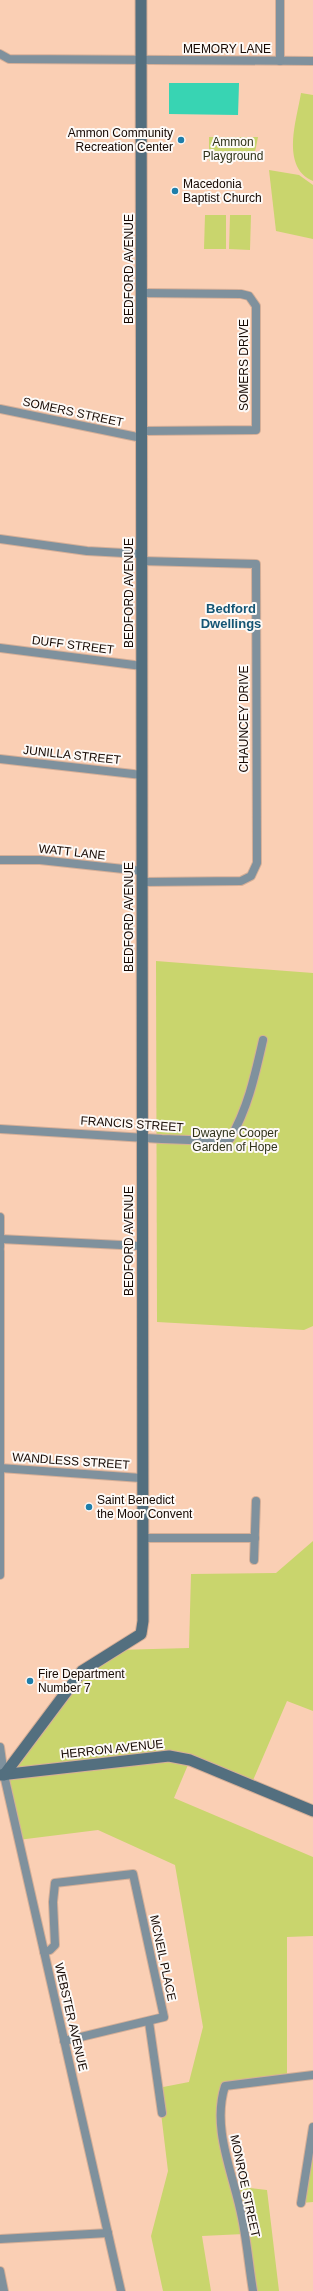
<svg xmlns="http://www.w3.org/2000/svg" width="313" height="2291" font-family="Helvetica,sans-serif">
  <rect width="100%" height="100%" fill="#facfb4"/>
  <g fill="#c9d56d">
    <path d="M301 93 313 95V181C280 167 297 119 301 93Z"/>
    <polygon points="209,137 258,137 254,157 249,161 209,161"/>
    <polygon points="269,170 299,175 313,185 313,239 276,231"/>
    <polygon points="205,215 226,215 226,249 204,249"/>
    <polygon points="230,215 251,215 250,250 229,249"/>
    <polygon points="156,961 313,973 313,1326 304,1330 157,1322"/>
    <polygon points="313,1541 313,1711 287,1701 251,1785 190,1760 174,1798 313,1857 313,1936 287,1937 287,2079 225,2086 220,2102 235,2186 267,2190 279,2291 252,2291 244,2234 202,2236 211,2291 163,2291 151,2236 168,2171 158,2088 189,2082 203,2027 175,1865 98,1830 18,1840 4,1775 71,1683 117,1650 189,1648 191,1574 276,1573"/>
    <polygon points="313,2140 313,2202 301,2203"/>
  </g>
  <polygon fill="#38d4b3" points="169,83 239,83 238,115 169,114"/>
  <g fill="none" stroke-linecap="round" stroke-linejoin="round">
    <defs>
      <g id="street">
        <polyline points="0,54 9,59 313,61"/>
        <polyline points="280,61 280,0"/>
        <polyline points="142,293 241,294 249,296 256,306 256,430 142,431"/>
        <polyline points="0,409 142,438"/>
        <polyline points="0,539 87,551 142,554"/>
        <polyline points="142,561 256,564 257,863 251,876 241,881 142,882"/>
        <polyline points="0,648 142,666"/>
        <polyline points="0,759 142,775"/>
        <polyline points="0,860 40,860 142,871"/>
        <path d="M0 1129 162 1139 215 1141 230 1139C248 1108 255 1075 263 1040"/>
        <polyline points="0,1217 0,1247"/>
        <polyline points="0,1239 141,1246"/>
        <polyline points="0,1251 0,1575"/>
        <polyline points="0,1468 141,1478"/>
        <polyline points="142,1538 255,1538"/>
        <polyline points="254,1560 256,1501"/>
        <polyline points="0,1747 4,1775 121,2291"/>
        <polyline points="44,1952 50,1950 55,1945 53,1902 55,1883 133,1874 164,2017 64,2041"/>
        <polyline points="149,2022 162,2113"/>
        <polyline points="301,2203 313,2127"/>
        <polyline points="0,2239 108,2233"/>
        <polyline points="0,2271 4,2291"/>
        <path d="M253 2291C249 2267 247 2242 242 2218 234 2175 211 2129 225 2086L313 2075"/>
      </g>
      <g id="secondary">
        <polyline points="0,1775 169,1756 190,1760 313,1811"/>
        <polyline points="4,1775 82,1671 141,1634 143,1621 141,0"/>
      </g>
    </defs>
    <use href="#street" stroke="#d5af98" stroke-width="10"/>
    <use href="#secondary" stroke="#d5af98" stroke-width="13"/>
    <use href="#street" stroke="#7f919d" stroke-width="8"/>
    <use href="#secondary" stroke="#536f7f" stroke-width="11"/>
  </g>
  <g fill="#1e7eaa" stroke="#fdf9f6" stroke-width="1.5">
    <circle cx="181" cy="140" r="4"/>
    <circle cx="175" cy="191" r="4"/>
    <circle cx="89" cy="1507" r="4"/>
    <circle cx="30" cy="1681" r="4"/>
  </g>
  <g text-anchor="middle" stroke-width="4" stroke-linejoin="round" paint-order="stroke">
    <g font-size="12" fill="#150802" stroke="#fdf9f6">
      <text x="227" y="53">MEMORY LANE</text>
      <text transform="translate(129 269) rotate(-90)" y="4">BEDFORD AVENUE</text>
      <text transform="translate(244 365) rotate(-90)" y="4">SOMERS DRIVE</text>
      <text transform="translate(73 412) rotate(12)" y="4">SOMERS STREET</text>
      <text transform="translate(129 593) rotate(-90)" y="4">BEDFORD AVENUE</text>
      <text transform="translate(73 645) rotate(7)" y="4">DUFF STREET</text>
      <text transform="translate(244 719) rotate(-90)" y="4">CHAUNCEY DRIVE</text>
      <text transform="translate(72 755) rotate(6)" y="4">JUNILLA STREET</text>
      <text transform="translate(72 852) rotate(6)" y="4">WATT LANE</text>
      <text transform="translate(129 917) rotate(-90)" y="4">BEDFORD AVENUE</text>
      <text transform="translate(132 1124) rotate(4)" y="4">FRANCIS STREET</text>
      <text transform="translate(129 1241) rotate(-90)" y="4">BEDFORD AVENUE</text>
      <text transform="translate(71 1461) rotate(4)" y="4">WANDLESS STREET</text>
      <text transform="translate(112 1749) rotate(-6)" y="4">HERRON AVENUE</text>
      <text transform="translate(163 1958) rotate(78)" y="4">MCNEIL PLACE</text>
      <text transform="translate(71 2017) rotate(77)" y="4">WEBSTER AVENUE</text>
      <text transform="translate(245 2186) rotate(78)" y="4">MONROE STREET</text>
    </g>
    <g font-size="12" fill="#150802" stroke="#fdf9f6" text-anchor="start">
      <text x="173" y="137" text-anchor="end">Ammon Community<tspan x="173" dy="14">Recreation Center</tspan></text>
      <text x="183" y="188">Macedonia<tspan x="183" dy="14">Baptist Church</tspan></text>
      <text x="97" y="1504">Saint Benedict<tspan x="97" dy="14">the Moor Convent</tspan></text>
      <text x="38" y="1678">Fire Department<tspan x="38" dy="14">Number 7</tspan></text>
    </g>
    <g font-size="12" fill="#30331a" stroke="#fdf9f6">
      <text x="233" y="146">Ammon<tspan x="233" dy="14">Playground</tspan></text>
      <text x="235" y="1137">Dwayne Cooper<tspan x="235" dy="14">Garden of Hope</tspan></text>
    </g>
    <g font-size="13" font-weight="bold" fill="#155574" stroke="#fdf9f6">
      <text x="231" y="613">Bedford<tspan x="231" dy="15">Dwellings</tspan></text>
    </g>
  </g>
</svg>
